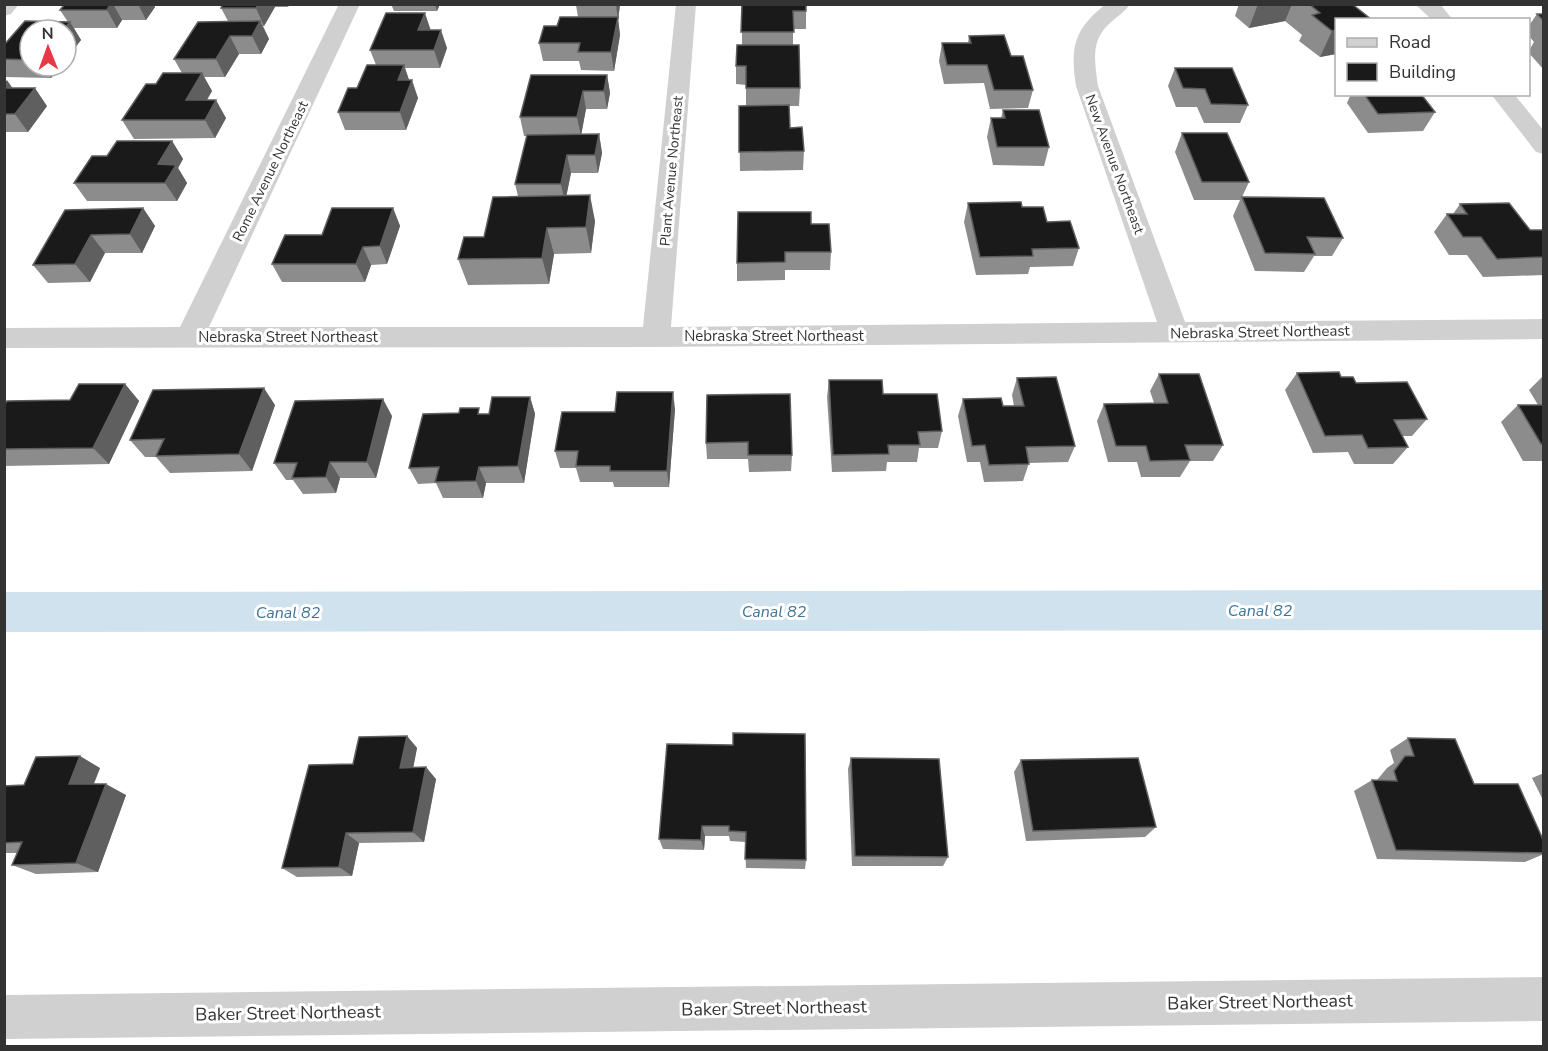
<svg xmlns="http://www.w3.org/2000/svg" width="1548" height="1051" font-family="'Nunito Sans',sans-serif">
  <rect width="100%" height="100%" fill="#fff"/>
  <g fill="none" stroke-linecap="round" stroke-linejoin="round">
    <polygon fill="#cfe2ee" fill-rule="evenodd" points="1544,590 1544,630 4,632 4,592"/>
    <g fill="#d0d0d0" fill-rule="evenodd">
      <polygon points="4,4 19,4 11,14 4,16"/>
      <path d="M339 4H360L209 327H643L676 4H696L671 327 1157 322 1076 86C1070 47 1074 29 1106 4H1130C1125 12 1116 17 1109 24 1090 41 1095 63 1098 86L1185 322 1544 319V339L656 347 4 348V328L180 327Z"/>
      <polygon points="1415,4 1440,4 1453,20 1432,20"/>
      <polygon points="1491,94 1514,94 1544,131 1544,154 1536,152"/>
      <polygon points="1544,977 1544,1021 4,1039 4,995"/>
    </g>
  </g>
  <g fill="#8c8c8c">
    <polygon points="65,4 153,4 155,7 146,20 122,20 117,28 74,28 81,40 66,59 66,30 30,30 30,66 60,66 51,78 5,77 4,45 25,21 68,22 60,10"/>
    <polygon points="222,4 290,4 288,7 275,7 264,26 263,26 269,39 261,54 239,54 225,77 204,77 212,91 207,100 226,118 215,138 134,139 122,120 156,84 182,73 174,59 228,21 221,8 222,6"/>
    <polygon points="391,4 440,4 437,11 394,11"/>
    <polygon points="565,4 620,4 618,21 620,35 614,71 581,70 579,61 543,61 539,43 557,26 578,17 576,5 565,6"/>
    <polygon points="742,4 806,11 806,29 793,29 793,45 800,88 799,106 789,106 790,128 804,151 803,170 740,171 739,106 746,106 746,85 736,84 736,66 742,45"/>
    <polygon points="1239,4 1352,4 1336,20 1336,54 1320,57 1299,41 1302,35 1285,21 1249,28 1235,16"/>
    <polygon points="1537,14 1544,14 1544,70 1528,52 1534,42 1528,35 1528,27"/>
    <polygon points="430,30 447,48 440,68 405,68 409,80 418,98 406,130 345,130 338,112 376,65 370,50"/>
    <polygon points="969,36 1011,56 1033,90 1028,108 990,109 984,83 944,84 939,61 942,43 968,43"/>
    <polygon points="1175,68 1248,105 1240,123 1204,123 1197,107 1176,107 1168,86"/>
    <polygon points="607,75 610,93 607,109 586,109 581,134 599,134 602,153 598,173 571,173 566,196 595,221 591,253 554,254 549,284 468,285 458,259 484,237 518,196 515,184 527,136 524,136 520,117"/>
    <polygon points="4,80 12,88 47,106 28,132 4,132"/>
    <polygon points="1351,94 1421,94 1435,112 1423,131 1368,133 1347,103"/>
    <polygon points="1003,110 1049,147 1044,166 993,165 987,137 991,118 1001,118"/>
    <polygon points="1182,133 1249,182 1242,197 1343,238 1332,256 1314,256 1304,272 1255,271 1233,216 1240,200 1194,200 1175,152"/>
    <polygon points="172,141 183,159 178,168 187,183 177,201 87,201 74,183 107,156"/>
    <polygon points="968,203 1022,207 1047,222 1079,248 1073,266 1030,267 1028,274 976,275 964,222"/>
    <polygon points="1460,204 1530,230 1544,230 1544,275 1483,277 1467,255 1449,255 1434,232 1447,214 1453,214"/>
    <polygon points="143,208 155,226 142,253 105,253 90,282 48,283 33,265"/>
    <polygon points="393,208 400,226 387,264 371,265 365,282 282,282 272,264 322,235"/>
    <polygon points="811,224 831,252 830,270 785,270 785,280 737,281 737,263"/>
    <polygon points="1297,373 1341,377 1356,383 1427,419 1412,436 1402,436 1408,447 1393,464 1354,464 1348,452 1313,453 1285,390"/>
    <polygon points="1159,374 1223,445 1213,461 1190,461 1180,477 1141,477 1137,462 1108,462 1097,421 1104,404 1154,403 1150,391"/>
    <polygon points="1544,375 1544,461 1523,461 1501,422 1518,405 1538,405 1529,390"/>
    <polygon points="1017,378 1075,446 1068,462 1029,463 1023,481 984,482 980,462 967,462 958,416 963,399 1003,406 1014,406 1012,395"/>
    <polygon points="829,380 883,394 942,431 938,448 919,448 917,462 887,462 886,471 832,472 827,397"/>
    <polygon points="125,384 139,401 109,464 4,466 4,406 70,400"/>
    <polygon points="707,395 792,455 791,471 749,472 748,459 707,459 706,443"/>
    <polygon points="530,397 535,414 524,483 486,483 483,498 443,498 436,483 418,484 409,468 482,414 489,414"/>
    <polygon points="275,405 252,471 170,473 156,457 145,457 130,440"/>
    <polygon points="675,409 669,487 614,487 613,482 580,482 576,468 560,468 555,451 615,412"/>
    <polygon points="392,416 376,478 340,478 336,493 303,494 293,480 286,480 274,463"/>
    <polygon points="407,736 417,748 413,768 436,779 424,842 359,843 352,876 297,877 282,868 353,764"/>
    <polygon points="1408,738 1474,784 1544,842 1544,854 1525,862 1377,859 1354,791 1372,780 1377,780 1387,768 1394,763 1390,750"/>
    <polygon points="667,744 806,860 805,869 746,868 745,842 730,841 729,836 705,836 704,850 663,849 659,839"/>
    <polygon points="851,758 948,857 943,866 852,866 848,769"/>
    <polygon points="1021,760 1156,827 1145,837 1026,841 1014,772"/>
    <polygon points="100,768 94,784 126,795 98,872 36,874 12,865 18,853 4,853 4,786 24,785"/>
    <polygon points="1544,773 1544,802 1532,778"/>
  </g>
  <g fill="#5f5f5f">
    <polygon points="110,4 113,4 122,20 117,28 107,10"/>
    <polygon points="138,4 153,4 155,7 146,20"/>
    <polygon points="258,4 274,4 275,7 264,26 256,8"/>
    <polygon points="435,4 440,4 437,11"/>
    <polygon points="616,4 620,4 618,21"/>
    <polygon points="1258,4 1292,4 1285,21 1249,28"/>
    <polygon points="425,13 431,31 418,30"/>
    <polygon points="618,17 620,35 614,71 611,52"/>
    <polygon points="260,21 269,39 261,54 252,36"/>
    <polygon points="70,22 81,40 66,59 66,30 63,30"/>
    <polygon points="441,30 447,48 440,68 434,50"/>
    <polygon points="1336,30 1336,54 1320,57 1332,31"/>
    <polygon points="230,36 239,54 225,77 216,59"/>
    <polygon points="404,65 410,83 398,80"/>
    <polygon points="43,66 60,66 51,78"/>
    <polygon points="202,73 212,91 196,118 186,100"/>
    <polygon points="607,75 610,93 607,109 604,91"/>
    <polygon points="7,80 20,99 4,93 4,84"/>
    <polygon points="412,80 418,98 406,130 400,112"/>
    <polygon points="35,88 47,106 28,132 15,114"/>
    <polygon points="583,91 586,109 581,136 577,117"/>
    <polygon points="216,100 226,118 215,138 205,120"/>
    <polygon points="599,134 602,153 598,173 595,155"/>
    <polygon points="172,141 183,159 178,168 187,183 177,201 165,183 158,164"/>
    <polygon points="567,155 571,173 565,203 561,184"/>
    <polygon points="590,195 595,221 591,253 586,227"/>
    <polygon points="143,208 155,226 142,253 130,234"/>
    <polygon points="393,208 400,226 387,264 380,246"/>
    <polygon points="547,228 554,254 549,284 542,258"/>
    <polygon points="91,235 105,253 90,282 75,264"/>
    <polygon points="363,247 371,265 365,282 356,264"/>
    <polygon points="125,384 139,401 109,464 93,448"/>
    <polygon points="264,388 275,405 252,471 239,454"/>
    <polygon points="673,392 675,409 669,487 667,471"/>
    <polygon points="530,397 535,414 524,483 518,466"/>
    <polygon points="383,399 392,416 376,478 367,462"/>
    <polygon points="330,462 340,478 336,493 326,477"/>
    <polygon points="479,467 486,483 483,498 476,481"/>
    <polygon points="407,736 417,748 411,779 400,768"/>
    <polygon points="80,756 100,768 89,795 69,784"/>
    <polygon points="426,767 436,779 424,842 413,832"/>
    <polygon points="106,784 126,795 98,872 76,863"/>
    <polygon points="702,826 705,836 704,850 701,840"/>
    <polygon points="346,833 359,843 352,876 339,867"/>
  </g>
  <g fill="#1a1a1a" stroke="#5f5f5f" stroke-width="1.5">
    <polygon points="65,4 110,4 107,10 60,10"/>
    <polygon points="223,4 258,4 256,8 221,8"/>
    <polygon points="742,4 806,4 806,11 793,11 794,32 741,32"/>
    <polygon points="1309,4 1352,4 1372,20 1336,20 1336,30 1332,31 1312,15 1320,13"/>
    <polygon points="386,13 425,13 418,30 441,30 434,50 370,50"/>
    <polygon points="1537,14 1544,14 1544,21"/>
    <polygon points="560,17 618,17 611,52 578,52 580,43 539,43 544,26 557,26"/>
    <polygon points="25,21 70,22 63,30 30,30 30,60 4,59 4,45"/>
    <polygon points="260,21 252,36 230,36 216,59 174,59 198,22"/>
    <polygon points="1004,35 1011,56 1023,56 1033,90 994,90 987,65 947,65 942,43 971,43 969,36"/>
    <polygon points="737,45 799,45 800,88 746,88 746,66 736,66"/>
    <polygon points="367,65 404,65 398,80 412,80 400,112 338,112 348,88 357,88"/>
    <polygon points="1175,68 1232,68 1248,105 1211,104 1205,89 1183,88"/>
    <polygon points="163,73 202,73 186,100 216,100 205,120 122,120 146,84 156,84"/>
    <polygon points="531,75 607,75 604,91 583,91 577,117 520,117"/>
    <polygon points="4,88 35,88 15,114 4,114"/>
    <polygon points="1364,94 1421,94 1435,112 1378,114"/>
    <polygon points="789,105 790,128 802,127 804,151 739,152 739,106"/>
    <polygon points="1003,110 1039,110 1049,147 997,147 991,118 1005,118"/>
    <polygon points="1182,133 1227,133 1249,182 1202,182"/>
    <polygon points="599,134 595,155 567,155 561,184 515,184 527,135"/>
    <polygon points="117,141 172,141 158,164 176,165 165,183 74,183 92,156 107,156"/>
    <polygon points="590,195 586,227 547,228 542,258 458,259 464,237 484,237 493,197"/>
    <polygon points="1242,197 1324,198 1343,238 1307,237 1315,254 1265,253"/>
    <polygon points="1021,202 1022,207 1043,207 1047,222 1070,221 1079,248 1032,249 1033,256 980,257 968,203"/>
    <polygon points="1509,203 1530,230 1544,230 1544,257 1497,259 1481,237 1463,237 1447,214 1467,214 1460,204"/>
    <polygon points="143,208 130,234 91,235 75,264 33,265 65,210"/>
    <polygon points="332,208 393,208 380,246 363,247 356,264 272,264 285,235 322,235"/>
    <polygon points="738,212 811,212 811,224 829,224 831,252 785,252 785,262 737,263"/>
    <polygon points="1339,372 1341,377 1353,377 1356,383 1407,382 1427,419 1394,420 1408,447 1368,448 1362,435 1325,436 1297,373"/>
    <polygon points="1159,374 1199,374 1223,445 1185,445 1190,460 1150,461 1146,446 1116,446 1104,404 1168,403"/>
    <polygon points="1056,377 1075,446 1026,447 1029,464 989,465 985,445 972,446 963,399 1001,398 1003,406 1024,406 1017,378"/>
    <polygon points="829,380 882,380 883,394 937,394 942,431 918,432 920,445 888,445 889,454 833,455"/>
    <polygon points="79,384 125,384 93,448 4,449 4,406 7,401 70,400"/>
    <polygon points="264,388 239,454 156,456 164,439 130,440 153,390"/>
    <polygon points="617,392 673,392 667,471 610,471 610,466 576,466 578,451 555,451 562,412 615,412"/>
    <polygon points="790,394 792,455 748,455 748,442 706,443 707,395"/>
    <polygon points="492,397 530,397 518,466 479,467 476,481 435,482 439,467 409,468 423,414 459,413 460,408 479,408 478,414 489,414"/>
    <polygon points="383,399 367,462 330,462 326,477 292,478 297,463 274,463 295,401"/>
    <polygon points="1518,405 1544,405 1544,444 1541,444"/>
    <polygon points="733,733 805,734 806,860 745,859 746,832 729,831 729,826 702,826 701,840 659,839 667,744 733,745"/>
    <polygon points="407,736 400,768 426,767 413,832 346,833 339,867 282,868 309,765 353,764 359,737"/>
    <polygon points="1408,738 1455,739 1474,784 1518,784 1544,842 1544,853 1396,850 1372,780 1397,781 1394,771 1405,756 1414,756"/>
    <polygon points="80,756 69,784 106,784 76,863 12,865 22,842 4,843 4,786 24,785 36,757"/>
    <polygon points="851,758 939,759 948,857 855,856"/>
    <polygon points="1138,758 1156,827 1033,831 1021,760"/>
  </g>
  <g text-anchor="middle" stroke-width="6" stroke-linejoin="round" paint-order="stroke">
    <g font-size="14" fill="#333" stroke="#fff">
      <text transform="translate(1115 164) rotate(70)" y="5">New Avenue Northeast</text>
      <text transform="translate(270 171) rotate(-64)" y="5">Rome Avenue Northeast</text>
      <text transform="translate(671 171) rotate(-85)" y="5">Plant Avenue Northeast</text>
    </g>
    <g font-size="15" fill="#333" stroke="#fff">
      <text transform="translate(1260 332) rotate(-1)" y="5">Nebraska Street Northeast</text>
      <text x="774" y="341">Nebraska Street Northeast</text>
      <text x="288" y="342">Nebraska Street Northeast</text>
    </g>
    <g font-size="16" font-style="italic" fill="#3f7597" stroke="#fff">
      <text x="1260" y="616">Canal 82</text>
      <text x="774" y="617">Canal 82</text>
      <text x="288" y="618">Canal 82</text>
    </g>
    <g font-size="18" fill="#333" stroke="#fff">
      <text transform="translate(1260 1002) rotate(-1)" y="6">Baker Street Northeast</text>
      <text transform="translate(774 1008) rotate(-1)" y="6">Baker Street Northeast</text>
      <text transform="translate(288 1013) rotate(-1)" y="6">Baker Street Northeast</text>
    </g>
  </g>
  <rect width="1548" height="1051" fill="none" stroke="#333333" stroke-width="12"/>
  <rect x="1335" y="18" width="195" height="78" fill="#ffffff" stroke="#adadad" stroke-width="1.5"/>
  <rect x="1347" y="38" width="30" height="9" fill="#d0d0d0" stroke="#adadad" stroke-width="1.5"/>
  <text x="1389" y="48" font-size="18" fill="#333333">Road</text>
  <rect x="1347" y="63" width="30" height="18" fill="#1a1a1a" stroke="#adadad" stroke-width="1.5"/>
  <text x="1389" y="78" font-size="18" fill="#333333">Building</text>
  <g transform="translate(48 48) rotate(359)"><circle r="28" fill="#ffffff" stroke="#adadad" stroke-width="1.5"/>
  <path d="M0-4.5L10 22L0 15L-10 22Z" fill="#e63946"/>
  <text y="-9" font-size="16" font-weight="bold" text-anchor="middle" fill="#333333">N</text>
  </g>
</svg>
